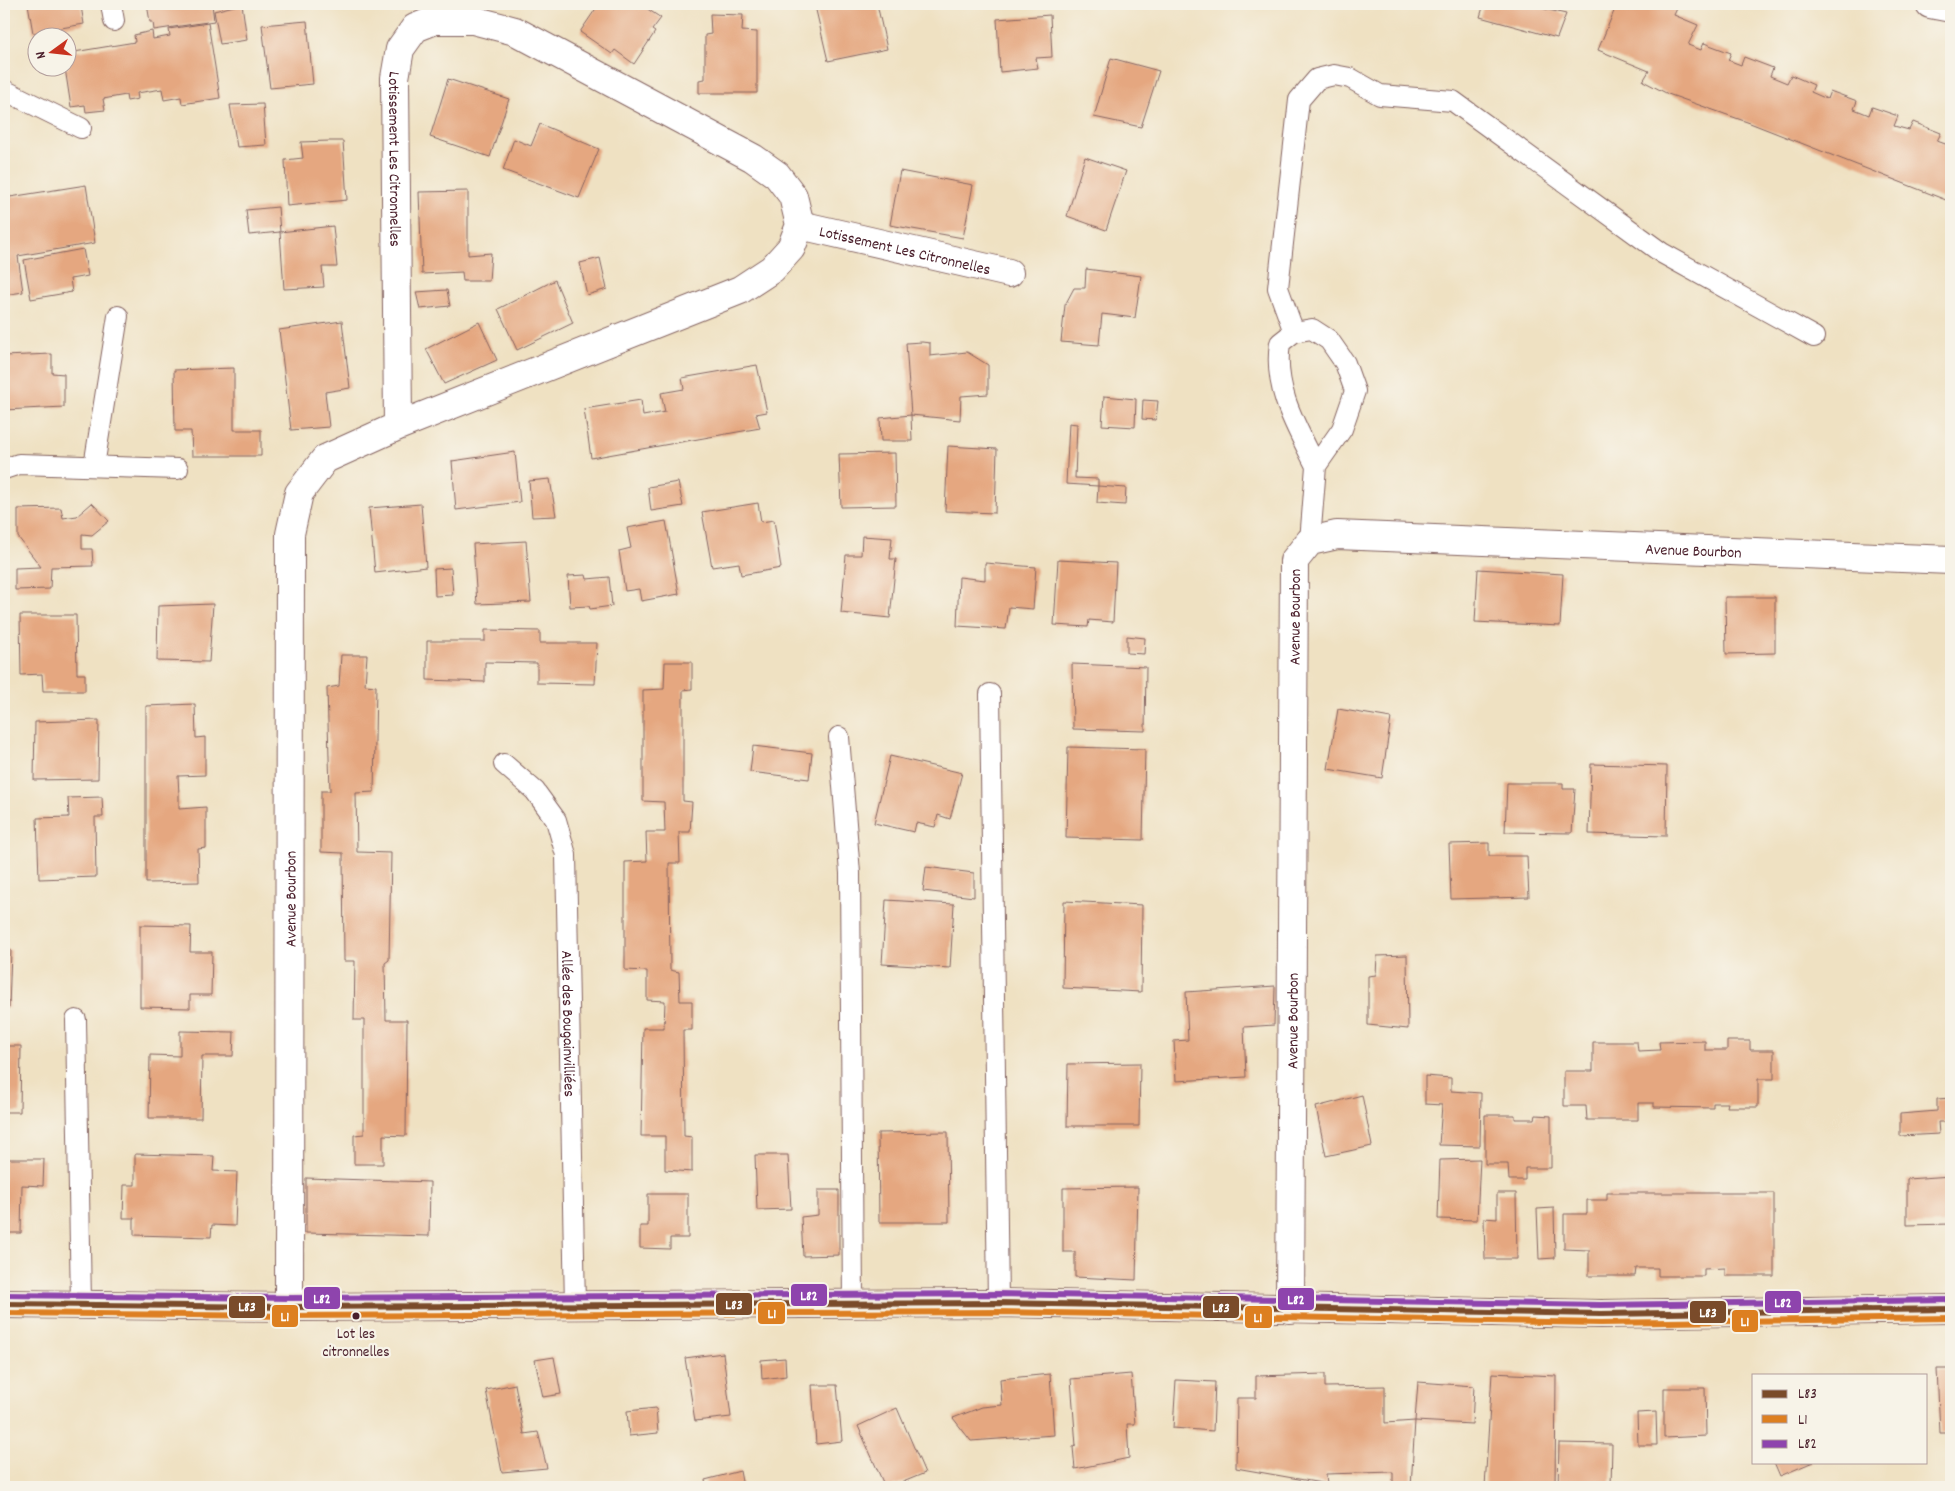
<svg xmlns="http://www.w3.org/2000/svg" width="1955" height="1491" font-family="Dekko,sans-serif">
  <rect width="100%" height="100%" fill="#f7f3e8"/>
  <filter id="ink" filterUnits="userSpaceOnUse"><feTurbulence type="fractalNoise" baseFrequency=".02" numOctaves="2"/><feDisplacementMap in="SourceGraphic" scale="10" xChannelSelector="R" yChannelSelector="G"/><feConvolveMatrix kernelMatrix="1 2 1 2 8 2 1 2 1" color-interpolation-filters="sRGB"/></filter>
  <filter id="wash" filterUnits="userSpaceOnUse"><feTurbulence type="fractalNoise" baseFrequency=".0096" numOctaves="4" result="noise"/><feDisplacementMap in="SourceGraphic" scale="20" xChannelSelector="R" yChannelSelector="G"/><feGaussianBlur stdDeviation="1.12" result="paint"/><feColorMatrix in="noise" values="0 0 0 0 0 0 0 0 0 0 0 0 0 0 0 0 0 1.4 0 .05"/><feComposite in="paint" operator="in"/></filter>
  <g filter="url(#wash)">
    <rect width="100%" height="100%" fill="#efe1c2"/>
    <g id="blocks">
      <g fill="#e5a780">
        <polygon points="28,4 89,4 89,5 81,6 84,24 33,33"/>
        <polygon points="147,4 212,4 214,21 154,30 153,22 150,22"/>
        <polygon points="242,4 247,40 220,44 214,11"/>
        <polygon points="599,4 640,4 661,18 652,30 655,32 634,64 615,50 612,54 580,32"/>
        <polygon points="824,4 877,4 887,49 828,61 815,6"/>
        <polygon points="1484,4 1542,4 1540,8 1566,14 1557,38 1480,17"/>
        <polygon points="1617,4 1679,4 1674,15 1698,25 1688,45 1701,50 1704,43 1731,53 1728,60 1741,65 1744,57 1773,68 1770,76 1787,83 1791,75 1814,85 1811,92 1827,99 1830,91 1857,101 1854,109 1869,115 1872,107 1898,116 1894,126 1909,130 1913,122 1941,133 1937,141 1951,146 1951,202 1750,123 1668,94 1643,81 1649,71 1598,50"/>
        <polygon points="710,14 743,15 742,31 757,32 757,93 699,93 699,80 705,79 705,35 711,34"/>
        <polygon points="1050,15 1052,57 1036,58 1038,68 1000,72 997,19"/>
        <polygon points="307,21 313,84 270,88 262,25"/>
        <polygon points="208,23 220,98 182,104 181,97 164,100 162,89 137,93 138,99 127,101 126,95 103,99 105,110 86,112 85,105 71,107 65,68 68,68 68,53 135,42 134,35 152,31 153,39 170,36 169,29"/>
        <polygon points="1111,58 1159,71 1141,127 1094,117"/>
        <polygon points="448,79 509,99 490,157 430,137"/>
        <polygon points="263,104 266,145 237,147 230,105"/>
        <polygon points="540,124 599,149 579,198 503,170 514,139 531,146"/>
        <polygon points="329,141 343,141 347,200 287,206 285,160 303,158 301,142"/>
        <polygon points="1085,157 1126,171 1106,230 1067,216"/>
        <polygon points="4,161 10,197 86,185 95,243 18,256 23,292 4,295"/>
        <polygon points="900,171 973,185 963,238 890,225"/>
        <polygon points="468,191 468,255 491,253 489,281 463,281 462,272 422,274 419,192"/>
        <polygon points="278,207 280,232 249,235 246,210"/>
        <polygon points="333,226 337,267 322,267 324,287 284,289 280,232"/>
        <polygon points="83,249 88,276 70,279 72,292 31,299 24,260"/>
        <polygon points="600,258 607,289 587,295 580,263"/>
        <polygon points="1086,269 1141,276 1135,318 1102,314 1099,345 1061,342 1065,305 1074,288 1085,288"/>
        <polygon points="555,280 573,323 517,350 498,309"/>
        <polygon points="447,290 450,306 420,309 416,292"/>
        <polygon points="342,321 350,388 325,392 329,427 291,430 279,330"/>
        <polygon points="479,322 497,360 444,384 426,349"/>
        <polygon points="922,342 930,343 930,356 967,352 988,365 988,394 961,396 960,420 911,415 906,343"/>
        <polygon points="52,354 52,373 64,374 64,407 4,410 4,356"/>
        <polygon points="757,365 767,412 756,414 760,428 591,458 584,409 641,400 643,416 665,412 661,393 684,389 682,378"/>
        <polygon points="234,368 234,430 261,430 261,456 192,456 191,431 175,431 174,370"/>
        <polygon points="1104,396 1136,399 1135,427 1102,425"/>
        <polygon points="1143,400 1158,401 1156,420 1142,419"/>
        <polygon points="911,415 912,441 881,441 880,418"/>
        <polygon points="1069,423 1077,424 1075,478 1098,479 1098,486 1066,484"/>
        <polygon points="948,446 997,449 995,513 945,511"/>
        <polygon points="515,452 520,502 456,510 452,461"/>
        <polygon points="895,453 896,506 841,507 839,454"/>
        <polygon points="550,479 556,516 532,517 529,481"/>
        <polygon points="678,482 683,506 651,511 648,487"/>
        <polygon points="1098,486 1126,488 1125,505 1097,503"/>
        <polygon points="92,503 109,521 92,535 82,534 82,549 92,549 93,566 51,567 50,589 15,590 15,568 41,567 18,537 18,509 61,508 63,518 77,516"/>
        <polygon points="758,503 761,522 774,520 781,568 741,575 739,563 712,567 702,512"/>
        <polygon points="421,504 426,567 375,573 369,508"/>
        <polygon points="666,521 679,594 641,601 639,589 625,591 619,551 631,548 627,528"/>
        <polygon points="862,536 892,538 890,559 896,559 890,618 841,613 846,555 861,555"/>
        <polygon points="526,541 531,602 477,604 473,544"/>
        <polygon points="1058,560 1116,563 1113,622 1089,620 1088,627 1054,625"/>
        <polygon points="985,563 1036,567 1033,609 1009,607 1006,629 957,626 959,577 985,580"/>
        <polygon points="451,568 453,595 435,596 434,569"/>
        <polygon points="1478,569 1563,574 1560,626 1475,622"/>
        <polygon points="586,575 587,579 609,577 612,606 590,609 589,606 570,607 568,576"/>
        <polygon points="1725,597 1775,597 1775,653 1726,654"/>
        <polygon points="213,604 209,662 157,661 158,606"/>
        <polygon points="20,615 76,615 77,674 85,674 85,691 43,691 42,674 21,675"/>
        <polygon points="485,630 540,631 540,643 597,643 595,684 537,683 537,663 485,662 485,682 427,680 427,641 485,641"/>
        <polygon points="1127,636 1145,638 1144,654 1127,653"/>
        <polygon points="341,655 367,655 365,685 376,686 374,792 356,793 357,852 391,853 389,960 385,963 386,1020 407,1020 406,1136 383,1135 383,1164 354,1164 354,1135 364,1134 364,1020 354,1020 355,961 344,961 343,853 321,852 321,791 330,791 327,688 339,686"/>
        <polygon points="665,662 692,662 692,689 683,690 683,801 692,802 690,832 679,832 680,863 669,863 670,970 679,972 680,1001 692,1001 692,1030 683,1030 684,1136 692,1137 692,1172 665,1170 665,1136 641,1136 643,1028 664,1028 665,1001 647,1000 647,971 625,970 625,862 647,861 646,832 665,832 664,802 643,801 643,690 664,689"/>
        <polygon points="1072,664 1146,667 1145,731 1073,729"/>
        <polygon points="195,704 196,738 205,737 205,775 178,776 179,795 179,809 206,807 206,848 198,849 199,882 146,883 146,706"/>
        <polygon points="1338,709 1391,718 1382,778 1328,769"/>
        <polygon points="99,720 98,779 34,780 35,722"/>
        <polygon points="753,746 812,753 809,779 750,772"/>
        <polygon points="1068,747 1145,749 1143,840 1066,838"/>
        <polygon points="890,756 962,773 950,819 938,815 935,827 916,823 914,832 874,823"/>
        <polygon points="1591,764 1667,766 1666,836 1589,834"/>
        <polygon points="1507,783 1563,783 1563,789 1575,789 1572,833 1505,832"/>
        <polygon points="102,797 103,817 95,817 96,877 39,879 37,818 69,817 68,798"/>
        <polygon points="1489,843 1489,856 1527,856 1529,897 1451,899 1449,844"/>
        <polygon points="926,867 974,873 974,897 923,891"/>
        <polygon points="886,900 954,904 950,968 882,964"/>
        <polygon points="1064,901 1142,905 1141,992 1063,988"/>
        <polygon points="140,925 191,926 190,952 212,952 211,995 190,995 190,1008 140,1007"/>
        <polygon points="4,950 11,950 9,1008 4,1008"/>
        <polygon points="1407,955 1408,1029 1368,1025 1368,976 1376,975 1377,956"/>
        <polygon points="1275,986 1274,1025 1244,1027 1246,1077 1176,1081 1174,1041 1188,1040 1186,992"/>
        <polygon points="180,1031 234,1032 233,1056 202,1056 201,1118 149,1118 150,1055 180,1056"/>
        <polygon points="1705,1041 1705,1050 1727,1050 1727,1041 1750,1041 1750,1050 1774,1050 1774,1079 1758,1079 1758,1107 1727,1107 1728,1103 1713,1103 1713,1108 1654,1107 1654,1103 1638,1103 1638,1120 1587,1120 1586,1106 1564,1106 1564,1071 1593,1071 1593,1042 1637,1042 1638,1051 1660,1050 1659,1042"/>
        <polygon points="4,1046 21,1046 20,1112 4,1112"/>
        <polygon points="1140,1063 1139,1126 1067,1126 1068,1064"/>
        <polygon points="1425,1076 1451,1078 1451,1091 1481,1093 1480,1146 1439,1145 1442,1105 1425,1104"/>
        <polygon points="1362,1095 1372,1146 1326,1156 1316,1107"/>
        <polygon points="1951,1098 1951,1122 1938,1122 1939,1134 1900,1136 1900,1114 1937,1111 1937,1099"/>
        <polygon points="1485,1115 1515,1115 1515,1119 1535,1119 1536,1115 1551,1116 1551,1168 1525,1168 1525,1180 1509,1180 1508,1164 1485,1164"/>
        <polygon points="948,1132 949,1222 879,1222 878,1133"/>
        <polygon points="135,1154 214,1156 213,1171 237,1172 235,1226 212,1225 211,1237 134,1235 134,1218 123,1218 124,1185 135,1185"/>
        <polygon points="755,1155 788,1155 791,1209 757,1210"/>
        <polygon points="4,1159 44,1159 43,1186 22,1185 21,1233 4,1233"/>
        <polygon points="1480,1159 1477,1220 1438,1219 1440,1160"/>
        <polygon points="1951,1176 1951,1224 1907,1225 1907,1179"/>
        <polygon points="306,1178 430,1182 429,1236 306,1233"/>
        <polygon points="1138,1187 1136,1280 1075,1277 1075,1252 1063,1252 1063,1188"/>
        <polygon points="818,1190 839,1190 839,1255 803,1256 801,1217 818,1215"/>
        <polygon points="1497,1193 1516,1193 1517,1259 1485,1259 1484,1218 1497,1219"/>
        <polygon points="1607,1193 1774,1193 1774,1276 1725,1276 1725,1268 1704,1269 1704,1276 1658,1276 1658,1268 1636,1268 1635,1276 1589,1276 1589,1250 1564,1249 1564,1214 1587,1214 1587,1200 1607,1200"/>
        <polygon points="648,1194 688,1194 688,1238 670,1238 670,1249 640,1248 640,1226 648,1226"/>
        <polygon points="1554,1208 1555,1258 1539,1259 1537,1209"/>
        <polygon points="723,1353 731,1417 695,1421 685,1358"/>
        <polygon points="554,1357 561,1394 543,1397 535,1360"/>
        <polygon points="785,1358 786,1376 762,1379 761,1360"/>
        <polygon points="1937,1369 1951,1369 1951,1433 1940,1433"/>
        <polygon points="1492,1373 1556,1376 1555,1487 1485,1487"/>
        <polygon points="1050,1374 1054,1435 971,1441 953,1418 982,1407 1002,1405 1000,1379"/>
        <polygon points="1131,1374 1135,1424 1127,1424 1129,1458 1075,1469 1073,1447 1076,1446 1071,1379"/>
        <polygon points="1325,1374 1325,1387 1385,1386 1385,1423 1415,1421 1418,1382 1474,1386 1472,1424 1415,1421 1411,1487 1393,1487 1393,1472 1326,1474 1327,1484 1236,1468 1237,1398 1256,1398 1256,1376"/>
        <polygon points="1176,1380 1215,1382 1213,1431 1173,1428"/>
        <polygon points="515,1384 524,1434 538,1432 547,1468 502,1472 486,1390"/>
        <polygon points="812,1385 837,1385 842,1441 816,1444"/>
        <polygon points="1664,1388 1705,1388 1706,1436 1664,1438"/>
        <polygon points="656,1408 658,1433 629,1436 627,1411"/>
        <polygon points="897,1408 925,1473 891,1487 885,1487 858,1426"/>
        <polygon points="1656,1412 1657,1445 1638,1445 1637,1413"/>
        <polygon points="1559,1443 1612,1444 1611,1487 1558,1487"/>
        <polygon points="1774,1462 1813,1462 1780,1476"/>
        <polygon points="740,1471 743,1487 706,1487 705,1480"/>
      </g>
    </g>
  </g>
  <g filter="url(#ink)">
    <use href="#blocks" fill-opacity="0" stroke="#846360" stroke-width="1"/>
    <g fill="none" stroke-linecap="round" stroke-linejoin="round">
      <defs>
        <g id="lane">
          <polyline points="111,4 114,21"/>
          <polyline points="4,90 81,128"/>
          <polyline points="1294,332 1278,288 1299,100 1317,79 1334,75 1350,78 1380,95 1453,101 1662,253 1814,337"/>
          <polyline points="94,466 118,316"/>
          <polyline points="4,469 19,464 178,469"/>
          <path d="M1310 541 1316 466 1342 429 1355 391 1345 363 1329 340 1312 329 1294 332 1280 343C1273 389 1296 426 1316 466"/>
          <polyline points="990,694 998,1303"/>
          <polyline points="839,737 850,873 853,1305"/>
          <path id="s1" d="M504 764 535 791 556 820 566 855 575 1306"/>
          <polyline points="76,1020 81,1304"/>
        </g>
        <g id="street">
          <polyline points="1930,4 1951,8"/>
          <path id="s2" d="M800 225 1009 273"/>
          <path id="s3" d="M289 1307 290 534 299 493 325 459 398 426 740 290 772 269 791 248 800 225 793 196 777 175 753 158 515 31 473 20H435L415 28 400 49 395 78 398 426"/>
          <path id="s4" d="M1290 1309 1294 561 1310 541 1337 535 1951 560"/>
        </g>
        <polyline id="secondary" points="4,1304 289,1307 998,1303 1601,1314 1951,1309"/>
      </defs>
      <use href="#lane" stroke="#846360" stroke-width="22"/>
      <use href="#street" stroke="#846360" stroke-width="30"/>
      <use href="#secondary" stroke="#846360" stroke-width="30"/>
      <use href="#lane" stroke="#fff" stroke-width="20"/>
      <use href="#street" stroke="#fff" stroke-width="28"/>
      <use href="#secondary" stroke="#f9e7c3" stroke-width="28"/>
      <defs>
        <polyline id="bus-1" points="4,1304 289,1307 998,1303 1601,1314 1951,1309"/>
        <polyline id="bus-2" points="4,1313 289,1316 998,1312 1601,1323 1951,1318"/>
        <polyline id="bus-3" points="4,1295 289,1298 998,1294 1601,1305 1951,1300"/>
      </defs>
      <use href="#bus-1" stroke="#f7f3e8" stroke-width="10"/>
      <use href="#bus-2" stroke="#f7f3e8" stroke-width="10"/>
      <use href="#bus-3" stroke="#f7f3e8" stroke-width="10"/>
      <use href="#bus-1" stroke="#7a4b2a" stroke-width="6"/>
      <use href="#bus-2" stroke="#dd7f20" stroke-width="6"/>
      <use href="#bus-3" stroke="#8e44ad" stroke-width="6"/>
    </g>
  </g>
  <circle fill="#4a1f2b" stroke="#f7f3e8" stroke-width="2" cx="356" cy="1316" r="4.5"/>
  <g text-anchor="middle" stroke-width="4.5" stroke-linejoin="round" paint-order="stroke">
    <g font-size="15" fill="#4a1f2b" stroke="#f7f3e8">
      <text x="356" y="1338">Lot les<tspan x="356" dy="18">citronnelles</tspan></text>
    </g>
    <g font-size="16" fill="#4a1f2b" stroke="#f7f3e8">
      <text dy="6" stroke="none"><textPath href="#s3" startOffset="1992">Lotissement Les Citronnelles</textPath></text>
      <text dy="6" stroke="none"><textPath href="#s2" startOffset="108">Lotissement Les Citronnelles</textPath></text>
      <text dy="6" stroke="none"><textPath href="#s4" startOffset="1158">Avenue Bourbon</textPath></text>
      <text dy="6" stroke="none"><textPath href="#s4" startOffset="692">Avenue Bourbon</textPath></text>
      <text dy="6" stroke="none"><textPath href="#s3" startOffset="408">Avenue Bourbon</textPath></text>
      <text dy="6" stroke="none"><textPath href="#s4" startOffset="288">Avenue Bourbon</textPath></text>
      <text dy="6" stroke="none"><textPath href="#s1" startOffset="282">Allée des Bougainvilliées</textPath></text>
    </g>
  </g>
  <g stroke="#f7f3e8" stroke-width="2">
    <rect x="790" y="1283" width="38" height="24" rx="5" fill="#8e44ad"/>
    <rect x="303" y="1286" width="38" height="24" rx="5" fill="#8e44ad"/>
    <rect x="1277" y="1287" width="38" height="24" rx="5" fill="#8e44ad"/>
    <rect x="1764" y="1290" width="38" height="24" rx="5" fill="#8e44ad"/>
    <rect x="715" y="1292" width="38" height="24" rx="5" fill="#7a4b2a"/>
    <rect x="228" y="1295" width="38" height="24" rx="5" fill="#7a4b2a"/>
    <rect x="1202" y="1295" width="38" height="24" rx="5" fill="#7a4b2a"/>
    <rect x="1689" y="1300" width="38" height="24" rx="5" fill="#7a4b2a"/>
    <rect x="757" y="1301" width="29" height="24" rx="5" fill="#dd7f20"/>
    <rect x="271" y="1304" width="28" height="24" rx="5" fill="#dd7f20"/>
    <rect x="1244" y="1305" width="29" height="24" rx="5" fill="#dd7f20"/>
    <rect x="1731" y="1309" width="28" height="24" rx="5" fill="#dd7f20"/>
  </g>
  <g font-size="14" text-anchor="middle" font-weight="bold" fill="#fff">
    <text x="809" y="1300">L82</text>
    <text x="322" y="1303">L82</text>
    <text x="1296" y="1304">L82</text>
    <text x="1783" y="1307">L82</text>
    <text x="734" y="1309">L83</text>
    <text x="247" y="1311">L83</text>
    <text x="1221" y="1312">L83</text>
    <text x="1708" y="1317">L83</text>
    <text x="772" y="1318">L1</text>
    <text x="285" y="1321">L1</text>
    <text x="1258" y="1322">L1</text>
    <text x="1745" y="1326">L1</text>
  </g>
  <rect width="1955" height="1491" fill="none" stroke="#f7f3e8" stroke-width="20"/>
  <rect x="1752" y="1374" width="175" height="90" fill="#f7f3e8" stroke="#b29e9c"/>
  <rect x="1762" y="1390" width="25" height="8" fill="#7a4b2a" stroke="#b29e9c"/>
  <text x="1798" y="1398" font-size="15" fill="#4a1f2b">L83</text>
  <rect x="1762" y="1415" width="25" height="8" fill="#dd7f20" stroke="#b29e9c"/>
  <text x="1798" y="1424" font-size="15" fill="#4a1f2b">L1</text>
  <rect x="1762" y="1440" width="25" height="8" fill="#8e44ad" stroke="#b29e9c"/>
  <text x="1798" y="1448" font-size="15" fill="#4a1f2b">L82</text>
  <g transform="translate(52 52) rotate(255)"><circle r="24" fill="#f7f3e8" stroke="#b29e9c"/>
  <path d="M0-4L9 19L0 12L-9 19Z" fill="#c8321e"/>
  <text y="-8" font-size="14" font-weight="bold" text-anchor="middle" fill="#4a1f2b">N</text>
  </g>
</svg>
